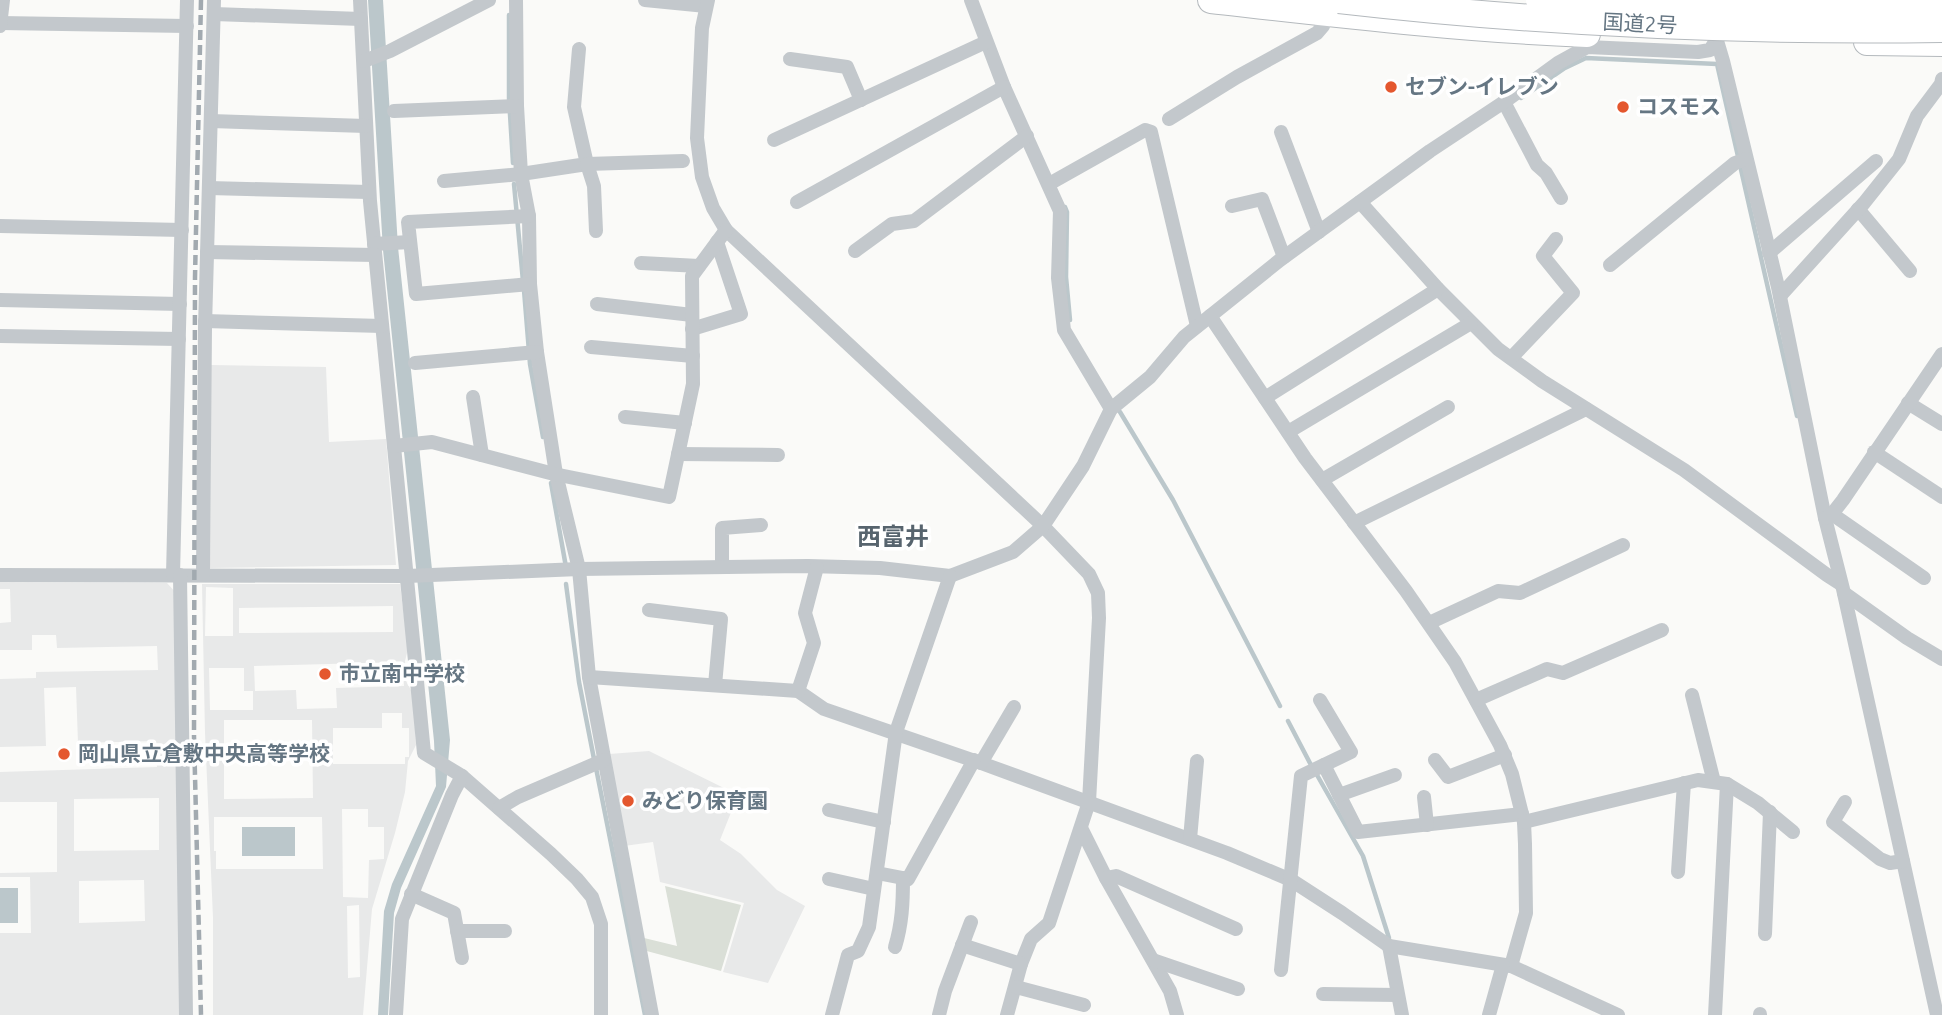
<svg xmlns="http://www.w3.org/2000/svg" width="1942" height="1015" font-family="Ubuntu,'Noto Sans JP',sans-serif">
  <rect width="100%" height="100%" fill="#fafaf8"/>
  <g fill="#e8e9e9" fill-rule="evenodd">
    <polygon points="211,365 326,367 329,442 386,439 396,565 210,568"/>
    <path d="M0 582 167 583 176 593 181 1015H0V933H31L30 877H0V873L57 872V802H0V772L157 767 156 741 78 743 76 687 44 688 46 746 0 747V679L36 678V672L158 670 157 646 57 648 56 635H32V650H0V623L11 622 10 589H0ZM159 798V850L74 851V799ZM144 880 145 921 79 923V881Z"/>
    <path d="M202 584H400L408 649 405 661 406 681 413 694 416 745 408 761 405 792 395 833 372 909 363 1015H213V918L205 733ZM206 587 233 588V636H205ZM393 606V632L239 633V608ZM403 662 404 686 336 688 337 708 297 709 296 690 255 691 254 666ZM209 668H244V691H253V710H210ZM382 713H402V728H409V757H405V764H333V728H382ZM224 720H312L313 798 224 799ZM342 809H368V827H384V859L369 860 368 898 343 897ZM214 817H322L323 869H216V851H214ZM359 905 360 977 348 978 347 906Z"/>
    <polygon points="649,751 738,795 720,840 741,854 777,890 805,906 768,983 723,972 744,903 660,882 653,842 624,846 609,754"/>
  </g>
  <polygon fill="#dadfd7" points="665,886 741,905 721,971 643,950 640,937 677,946"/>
  <g fill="#bbc7cb">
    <polygon points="368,0 383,0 398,247 450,740 446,787 401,888 394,913 388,1015 378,1015 384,911 392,884 436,786 434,741 383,250"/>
    <rect x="242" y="827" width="53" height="29"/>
    <rect x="0" y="888" width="18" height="35"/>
  </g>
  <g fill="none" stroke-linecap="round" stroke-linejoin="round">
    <g stroke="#bbc7cb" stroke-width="4.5">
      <polyline points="509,15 509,98 513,163"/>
      <polyline points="1521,98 1565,68 1586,58 1717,64 1797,416"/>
      <polyline points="514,184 523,281"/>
      <polyline points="1065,207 1067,212 1066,277 1070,320"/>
      <polyline points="524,290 530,364 543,437"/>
      <polyline points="1120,412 1173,500 1280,706"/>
      <polyline points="551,483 566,567"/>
      <polyline points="566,584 579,682 594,759"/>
      <polyline points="1288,721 1311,765"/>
      <polyline points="596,768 645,1015"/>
      <polyline points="1317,775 1363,856 1389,938"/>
    </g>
    <defs>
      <g id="highway">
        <path d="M1211 0C1336 14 1461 29 1587 34"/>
        <polyline points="1867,42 1942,43"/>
      </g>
    </defs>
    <use href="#highway" stroke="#b4b9bd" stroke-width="28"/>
    <g stroke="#c3c8cc" stroke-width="14">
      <polyline points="360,0 370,201 424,753 462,776 551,854 577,879 592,897 601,924 601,1015"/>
      <polyline points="516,0 517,106 521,174 529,216 530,284 537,352 556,474 579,569 589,677 652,1015"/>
      <polyline points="645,0 706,6"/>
      <polyline points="708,0 702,28 697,138 702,177 713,208 726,230 1043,526 1089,574 1098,593 1099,618 1089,802 1049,923 1031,939 1021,964 1007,1015"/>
      <polyline points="971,0 1004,87 1060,211 1058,278 1064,330 1111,409"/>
      <polyline points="214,14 361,19"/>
      <polyline points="0,23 187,26"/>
      <polyline points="0,26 3,0"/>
      <polyline points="1715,34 1723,61 1778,287 1825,518 1843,589 1937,1015"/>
      <polyline points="790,59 847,67 861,100"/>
      <polyline points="364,61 390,51 489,0"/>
      <polyline points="1504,102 1537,165 1546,173 1561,198"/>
      <polyline points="394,111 517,106"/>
      <polyline points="1169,119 1237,77 1317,33 1323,26 1327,13"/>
      <polyline points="211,121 366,126"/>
      <polyline points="1281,132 1319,232"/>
      <polyline points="774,140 986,42"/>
      <polyline points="444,181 521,174 587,164 574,107 579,49"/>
      <polyline points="1049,184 1145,130 1151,132 1197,326"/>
      <polyline points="209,188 369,192"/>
      <polyline points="797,202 1004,87"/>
      <polyline points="1360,202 1438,289 1498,349 1542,381 1684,470 1827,575 1841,584"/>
      <polyline points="1232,206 1262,199 1284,257"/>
      <polyline points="1858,209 1910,271"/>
      <polyline points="529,216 408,222 416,294 530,284"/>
      <polyline points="0,226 182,230"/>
      <polyline points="596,231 594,186 587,164 683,161"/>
      <polyline points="374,244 410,242"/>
      <polyline points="855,251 892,224 914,221 1027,136"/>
      <polyline points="207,252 375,255"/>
      <polyline points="1769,253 1876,161"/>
      <polyline points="641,263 699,266"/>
      <polyline points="1610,265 1735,163 1746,159"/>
      <polyline points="1780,296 1864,203 1899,159 1917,116 1941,84 1942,79"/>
      <polyline points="0,300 180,304"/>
      <polyline points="597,304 692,315"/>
      <polyline points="1210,316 1305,458 1406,591 1455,662 1500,745 1512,774 1524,822 1525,844 1526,913 1511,966"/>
      <polyline points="205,321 382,326"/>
      <polyline points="692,329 741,314 717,242"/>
      <polyline points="0,336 179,339"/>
      <polyline points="591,347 693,356"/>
      <polyline points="1511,358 1573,293 1543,256 1556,239"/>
      <polyline points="415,363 537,352"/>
      <polyline points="473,397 482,455"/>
      <polyline points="1265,398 1438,289"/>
      <polyline points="1908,403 1942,424"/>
      <polyline points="625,417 685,423"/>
      <polyline points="1288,432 1471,323"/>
      <polyline points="394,446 432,442 554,474 669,497 693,384 692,276 726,230"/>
      <polyline points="1874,452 1942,497"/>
      <polyline points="678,454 778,455"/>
      <polyline points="1322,480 1448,407"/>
      <polyline points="1832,514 1924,578"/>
      <polyline points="1825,518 1832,514 1843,500 1942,354"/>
      <polyline points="1354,523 1586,409"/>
      <polyline points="722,566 722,528 761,525"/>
      <polyline points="0,575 407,576 579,569 808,566 880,568 950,576 1013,552 1043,526 1083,466 1111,409 1150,377 1184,337 1280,260 1430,151 1504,102 1558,63 1587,47 1698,52 1710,50 1717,39"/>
      <polyline points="173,575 187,0"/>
      <polyline points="180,575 186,1015"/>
      <polyline points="203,575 205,327 214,0"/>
      <polyline points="1844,593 1907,638 1942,659"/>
      <polyline points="649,610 721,619 715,685"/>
      <polyline points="1429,623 1498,591 1520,593 1623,545"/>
      <polyline points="589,677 798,691 824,709 981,763 1227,853 1291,880 1342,913 1389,946 1511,966 1618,1015"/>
      <polyline points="798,691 814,643 805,613 817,567"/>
      <polyline points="1692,695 1714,782"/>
      <polyline points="1476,700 1547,669 1563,673 1662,630"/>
      <polyline points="1435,760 1448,777 1505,755"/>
      <polyline points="981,763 1014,707"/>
      <polyline points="1324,765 1358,832 1522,814"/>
      <polyline points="1339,795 1395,775"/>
      <polyline points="1424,797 1427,825"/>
      <polyline points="1845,802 1833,822 1880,859 1890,863 1903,861"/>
      <polyline points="499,808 518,797 604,760"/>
      <polyline points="829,810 884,822"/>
      <polyline points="1524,822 1698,780 1727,784 1758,803 1793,832"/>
      <polyline points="1081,828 1106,878 1170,991 1177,1015"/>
      <polyline points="1190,839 1197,761"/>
      <polyline points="1678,872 1684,783"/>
      <polyline points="877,873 908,879 974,760"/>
      <polyline points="1106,878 1116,876 1236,929"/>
      <polyline points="829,879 874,889"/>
      <polyline points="411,894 454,913 462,958"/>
      <polyline points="457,931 505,931"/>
      <polyline points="1765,934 1770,812"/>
      <polyline points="962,945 1021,964"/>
      <polyline points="1389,946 1402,1015"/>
      <path d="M895 947C902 924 903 903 903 878"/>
      <polyline points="1153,960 1238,989"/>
      <polyline points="1281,970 1301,776 1351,752 1320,700"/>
      <polyline points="1016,987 1084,1005"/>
      <polyline points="1323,994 1397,995"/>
      <polyline points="396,1015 402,919 452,795 462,776"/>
      <polyline points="832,1015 848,955 858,951 869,927 896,732 950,576"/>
      <polyline points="939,1015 945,991 971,922"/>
      <polyline points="1489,1015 1503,965"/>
      <polyline points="1715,1015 1727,784"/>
      <polyline points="1760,1015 1760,1014"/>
    </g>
    <use href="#highway" stroke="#fff" stroke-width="26"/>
    <polyline stroke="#a2aab0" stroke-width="4.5" stroke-dasharray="10 5" stroke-linecap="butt" points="201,0 195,277 194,736 201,1015"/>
    <defs>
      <g id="highway-bridge">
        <path d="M1339 0C1539 23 1740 32 1942 29"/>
        <path d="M1539 0C1673 7 1807 13 1942 10"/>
      </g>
    </defs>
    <use href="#highway-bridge" stroke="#b4b9bd" stroke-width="28" stroke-linecap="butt"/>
    <use href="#highway-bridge" stroke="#fff" stroke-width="26"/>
  </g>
  <g fill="#e4572e" stroke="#fff" stroke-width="2.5">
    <circle cx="1391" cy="87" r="7"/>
    <circle cx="1623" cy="107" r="7"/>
    <circle cx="325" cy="674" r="7"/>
    <circle cx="64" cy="754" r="7"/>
    <circle cx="628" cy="801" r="7"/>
  </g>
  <g text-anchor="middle" stroke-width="7" stroke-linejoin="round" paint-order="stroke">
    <g font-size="21" fill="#657683" stroke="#fff">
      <text transform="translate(1640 24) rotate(3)" y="7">国道2号</text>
    </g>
    <g font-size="21" font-weight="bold" fill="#657683" stroke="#fff" text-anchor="start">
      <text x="1405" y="94">セブン-イレブン</text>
      <text x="1637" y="114">コスモス</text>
      <text x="339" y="681">市立南中学校</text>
      <text x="78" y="761">岡山県立倉敷中央高等学校</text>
      <text x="642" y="808">みどり保育園</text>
    </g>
    <g font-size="24" font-weight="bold" fill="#57646e" stroke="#fff">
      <text x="893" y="545">西富井</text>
    </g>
  </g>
</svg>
